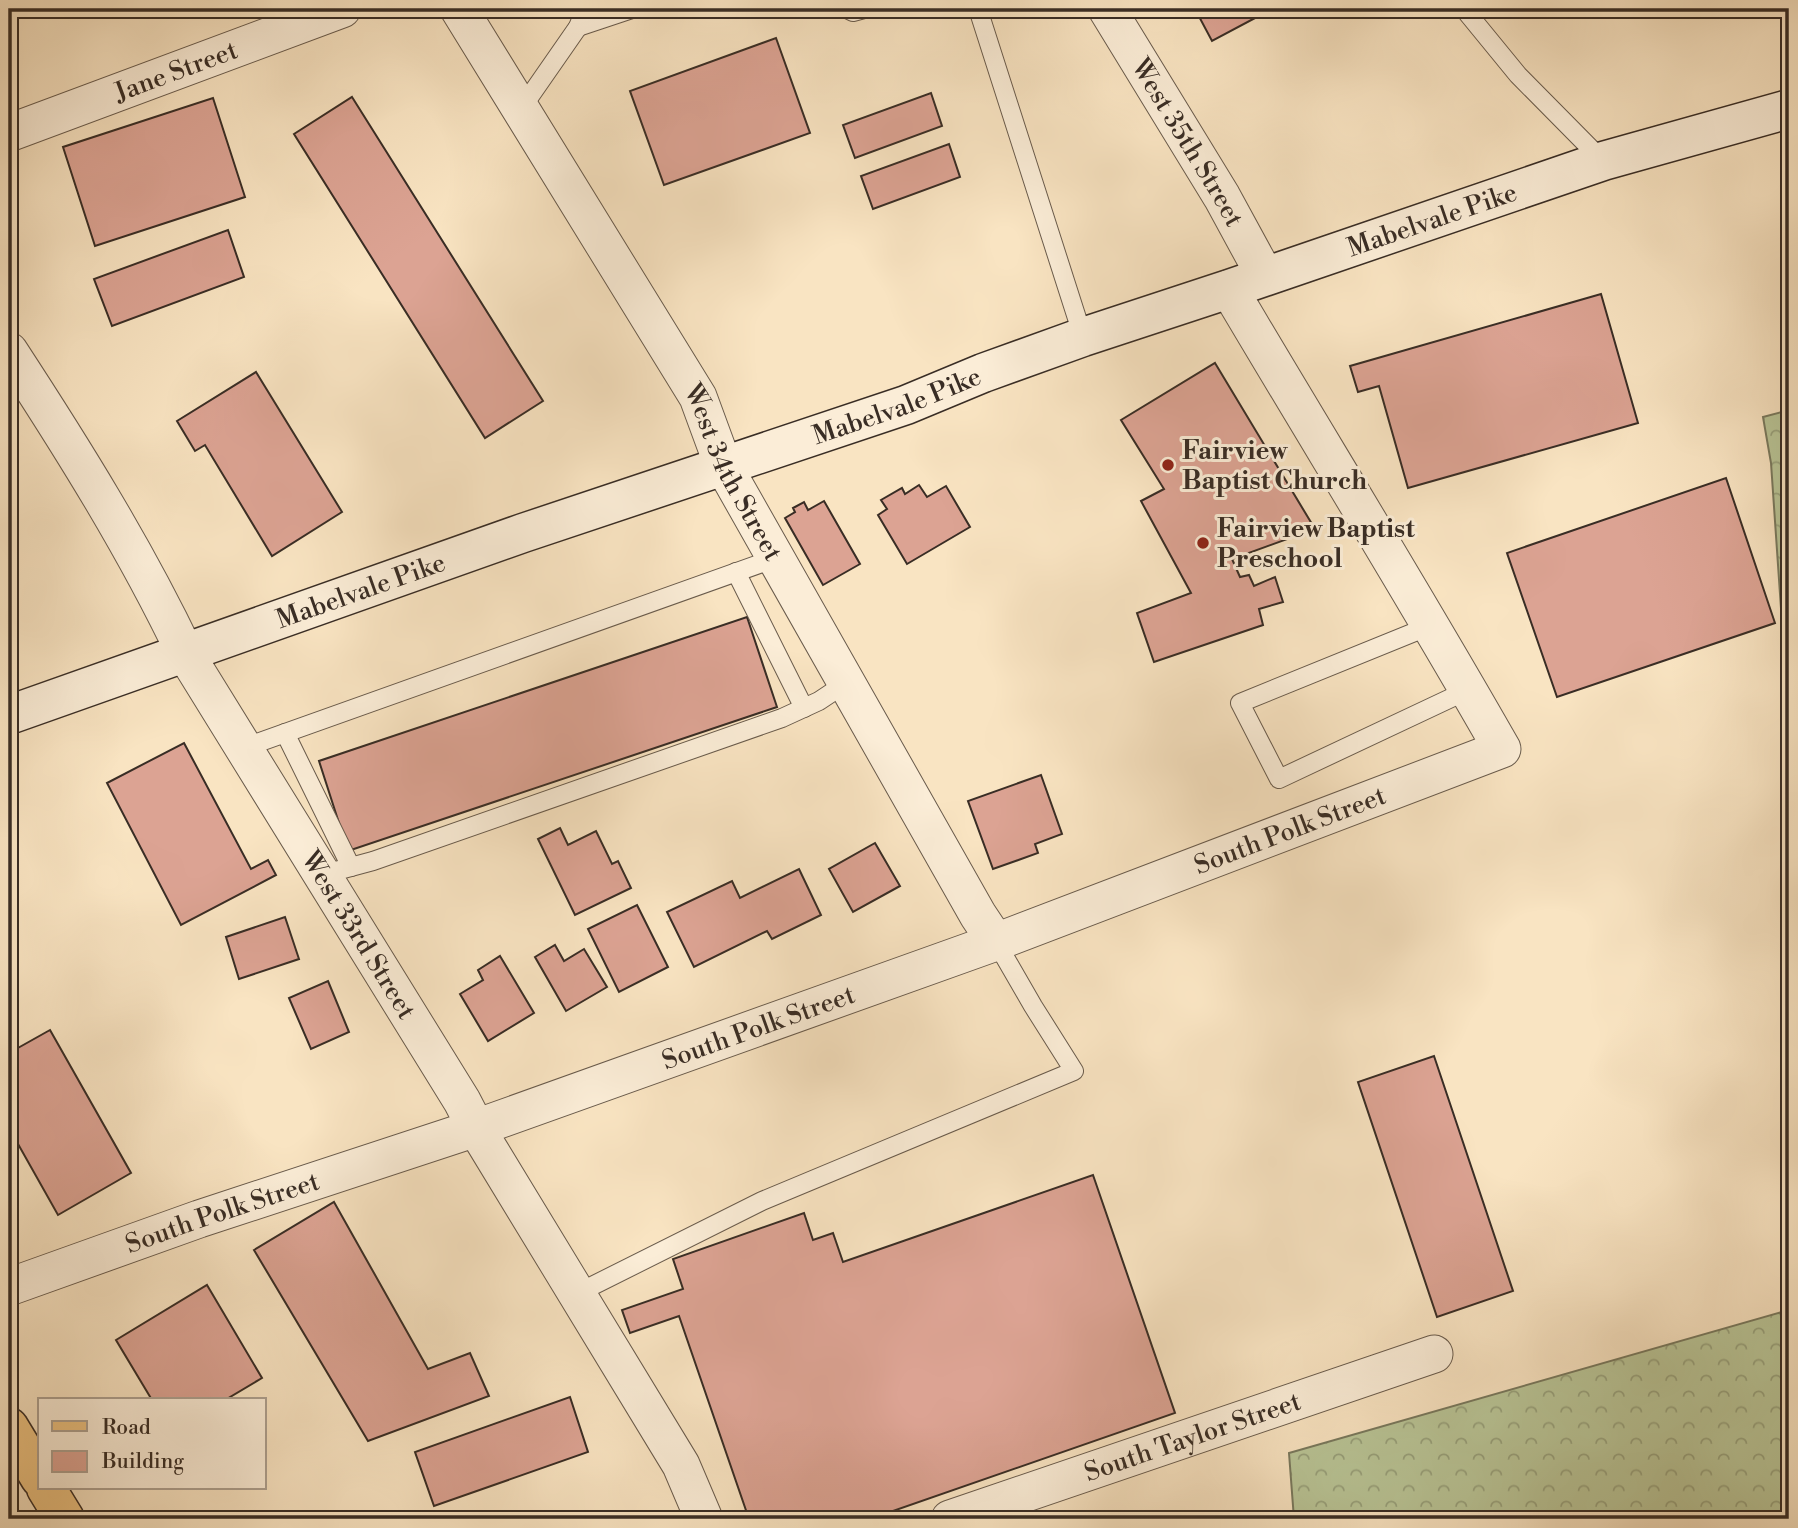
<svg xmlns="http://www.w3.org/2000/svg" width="1798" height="1528" font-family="'Libre Bodoni',serif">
  <defs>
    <pattern id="forest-crowns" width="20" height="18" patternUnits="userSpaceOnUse" patternTransform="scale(1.75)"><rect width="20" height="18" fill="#b9c597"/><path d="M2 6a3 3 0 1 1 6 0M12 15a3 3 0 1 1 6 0" fill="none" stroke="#97a07b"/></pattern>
  </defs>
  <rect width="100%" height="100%" fill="#f9e4c2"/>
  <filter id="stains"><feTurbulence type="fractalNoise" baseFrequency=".00286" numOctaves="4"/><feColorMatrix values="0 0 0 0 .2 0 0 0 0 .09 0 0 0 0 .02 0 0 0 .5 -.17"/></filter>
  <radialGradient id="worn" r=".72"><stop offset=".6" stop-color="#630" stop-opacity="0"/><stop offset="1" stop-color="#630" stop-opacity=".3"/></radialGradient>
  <g fill="url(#forest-crowns)" stroke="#79795e" stroke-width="2">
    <polygon points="1789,410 1789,725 1771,463 1763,417"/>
    <polygon points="1789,1310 1789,1519 1294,1519 1289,1453"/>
  </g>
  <g fill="#dca393" stroke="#392d25" stroke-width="2">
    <polygon points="1195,9 1272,9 1212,41"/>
    <polygon points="9,38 17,54 9,58"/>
    <polygon points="776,38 810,133 664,185 630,91"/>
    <polygon points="931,93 942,126 855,158 843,125"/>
    <polygon points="352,97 543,401 485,438 294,134"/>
    <polygon points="213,98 245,197 95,246 63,147"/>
    <polygon points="949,144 960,177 873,209 861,176"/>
    <polygon points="228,230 244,277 112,326 94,279"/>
    <polygon points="1601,294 1638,423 1408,488 1379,386 1358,392 1350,366"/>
    <polygon points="1215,363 1315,529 1232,559 1240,577 1249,575 1254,586 1275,577 1283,602 1259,609 1263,625 1154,662 1137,613 1191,593 1141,501 1164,489 1121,420"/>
    <polygon points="256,372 342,512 272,556 205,445 195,451 177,421"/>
    <polygon points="1726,478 1775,623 1557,697 1507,553"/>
    <polygon points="919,485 927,497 946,486 970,527 907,564 878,515 887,509 881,500 902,488 905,494"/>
    <polygon points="824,501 860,564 823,585 785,518 795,512 793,508 804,502 808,510"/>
    <polygon points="747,617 777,707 348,851 319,761"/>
    <polygon points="184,743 251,869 268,860 276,875 181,925 107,783"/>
    <polygon points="1041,775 1062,834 1035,844 1038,853 993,869 968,801"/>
    <polygon points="560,828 568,845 596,831 612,864 618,861 631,888 575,915 538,839"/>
    <polygon points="875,843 900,886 853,912 829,869"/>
    <polygon points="799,869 821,915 772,939 767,931 694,967 667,912 732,881 740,898"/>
    <polygon points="637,905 668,967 619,992 588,929"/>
    <polygon points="285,917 299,959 239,979 226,937"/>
    <polygon points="555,945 564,961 584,949 607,987 566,1011 535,957"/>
    <polygon points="500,956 534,1013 488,1041 460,994 483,980 478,970"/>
    <polygon points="328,981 349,1032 311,1049 289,998"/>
    <polygon points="50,1030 131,1173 58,1215 9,1128 9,1053"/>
    <polygon points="1434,1056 1513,1291 1437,1317 1358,1082"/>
    <polygon points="1093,1175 1175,1413 870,1519 749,1519 679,1316 630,1333 622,1310 683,1289 673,1259 804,1213 813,1240 833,1233 843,1262"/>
    <polygon points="334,1202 428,1369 470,1353 489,1396 368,1441 254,1250"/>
    <polygon points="207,1285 262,1378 225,1400 152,1400 116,1340"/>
    <polygon points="570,1397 588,1452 434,1506 415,1452"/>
  </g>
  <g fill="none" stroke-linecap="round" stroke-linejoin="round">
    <defs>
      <g id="service">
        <polyline points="847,9 853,12 864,9"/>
        <polyline points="978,9 1083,337"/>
        <polyline points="1464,9 1518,75 1603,161"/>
        <polyline points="578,27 632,9"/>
        <polyline points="521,109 578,27 585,9"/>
        <polyline points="736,572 804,708"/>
        <polyline points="1432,625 1240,703 1279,779 1468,690"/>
        <polyline points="285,733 351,867"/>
        <polyline points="243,748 776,558"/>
        <polyline points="321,875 373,861 782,718 819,701 846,683"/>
        <polyline points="578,1293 762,1201 1074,1071 1033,1006 996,942"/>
      </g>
      <g id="minor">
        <path id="s1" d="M459 9 698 397 723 465 978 915 996 942"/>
        <path id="s2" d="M1107 9 1222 197 1265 276"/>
        <path id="s3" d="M9 133 342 9"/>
        <path id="s4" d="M9 351C73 449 135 548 185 653L462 1101 476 1128 681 1465 704 1519"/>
        <path id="s5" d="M9 1287 199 1219 476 1128 996 942 1502 749C1414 594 1320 443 1229 289"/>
        <path id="s6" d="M950 1519 1434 1354"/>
      </g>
      <g id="secondary">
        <path id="s7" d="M9 715 523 533 906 405 983 373 1083 337 1229 289 1603 161 1789 109"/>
      </g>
      <g id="primary">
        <polyline points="9,1427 40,1478"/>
        <polyline points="46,1488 65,1519"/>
      </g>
    </defs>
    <use href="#service" stroke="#695b4c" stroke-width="20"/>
    <use href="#minor" stroke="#695b4c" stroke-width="39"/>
    <use href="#secondary" stroke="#392d25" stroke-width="41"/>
    <use href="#primary" stroke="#392d25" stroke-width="41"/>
    <use href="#service" stroke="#fbedd7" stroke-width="18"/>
    <use href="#minor" stroke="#fbedd7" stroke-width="37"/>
    <use href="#secondary" stroke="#fbedd7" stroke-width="38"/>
    <use href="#primary" stroke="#ecc281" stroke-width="38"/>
  </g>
  <g fill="#8f2418" stroke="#fbedd7" stroke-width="2.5">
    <circle cx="1168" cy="465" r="7"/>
    <circle cx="1203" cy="543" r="7"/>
  </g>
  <g text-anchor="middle" stroke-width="6" stroke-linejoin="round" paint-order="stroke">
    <g font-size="26" fill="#392d25" stroke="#fbedd7">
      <text dy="9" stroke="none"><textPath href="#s3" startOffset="178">Jane Street</textPath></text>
      <text dy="9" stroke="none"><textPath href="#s2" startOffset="156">West 35th Street</textPath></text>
      <text dy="9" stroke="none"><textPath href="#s7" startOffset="1507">Mabelvale Pike</textPath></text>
      <text dy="9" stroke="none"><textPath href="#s7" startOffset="940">Mabelvale Pike</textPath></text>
      <text dy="9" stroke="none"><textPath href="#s1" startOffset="539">West 34th Street</textPath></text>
      <text dy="9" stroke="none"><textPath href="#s7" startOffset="373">Mabelvale Pike</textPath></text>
      <text dy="9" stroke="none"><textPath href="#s5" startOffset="1360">South Polk Street</textPath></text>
      <text dy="9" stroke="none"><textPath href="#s4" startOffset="681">West 33rd Street</textPath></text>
      <text dy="9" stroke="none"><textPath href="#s5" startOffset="793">South Polk Street</textPath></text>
      <text dy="9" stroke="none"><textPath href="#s5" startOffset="226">South Polk Street</textPath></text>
      <text dy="9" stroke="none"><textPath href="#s6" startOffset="256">South Taylor Street</textPath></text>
    </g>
    <g font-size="26" font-weight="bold" fill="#392d25" stroke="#fbedd7" text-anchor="start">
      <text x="1182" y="459">Fairview<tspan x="1182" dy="30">Baptist Church</tspan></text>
      <text x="1217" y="537">Fairview Baptist<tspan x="1217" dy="30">Preschool</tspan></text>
    </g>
  </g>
  <rect width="1798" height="1528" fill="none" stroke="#f9e4c2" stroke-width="35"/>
  <rect x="10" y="10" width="1777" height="1507" fill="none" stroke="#392d25" stroke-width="3.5"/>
  <rect x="18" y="18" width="1763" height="1493" fill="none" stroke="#392d25" stroke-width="2"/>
  <rect x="38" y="1398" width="228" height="91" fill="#fbedd7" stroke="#ada090" stroke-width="2"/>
  <rect x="52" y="1421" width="35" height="10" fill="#ecc281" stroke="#ada090" stroke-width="2"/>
  <text x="102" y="1434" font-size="21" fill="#392d25">Road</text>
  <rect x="52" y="1451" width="35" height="21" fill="#dca393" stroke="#ada090" stroke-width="2"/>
  <text x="102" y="1468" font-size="21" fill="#392d25">Building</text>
  <rect width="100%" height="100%" filter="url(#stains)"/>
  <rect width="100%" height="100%" fill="url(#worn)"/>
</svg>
